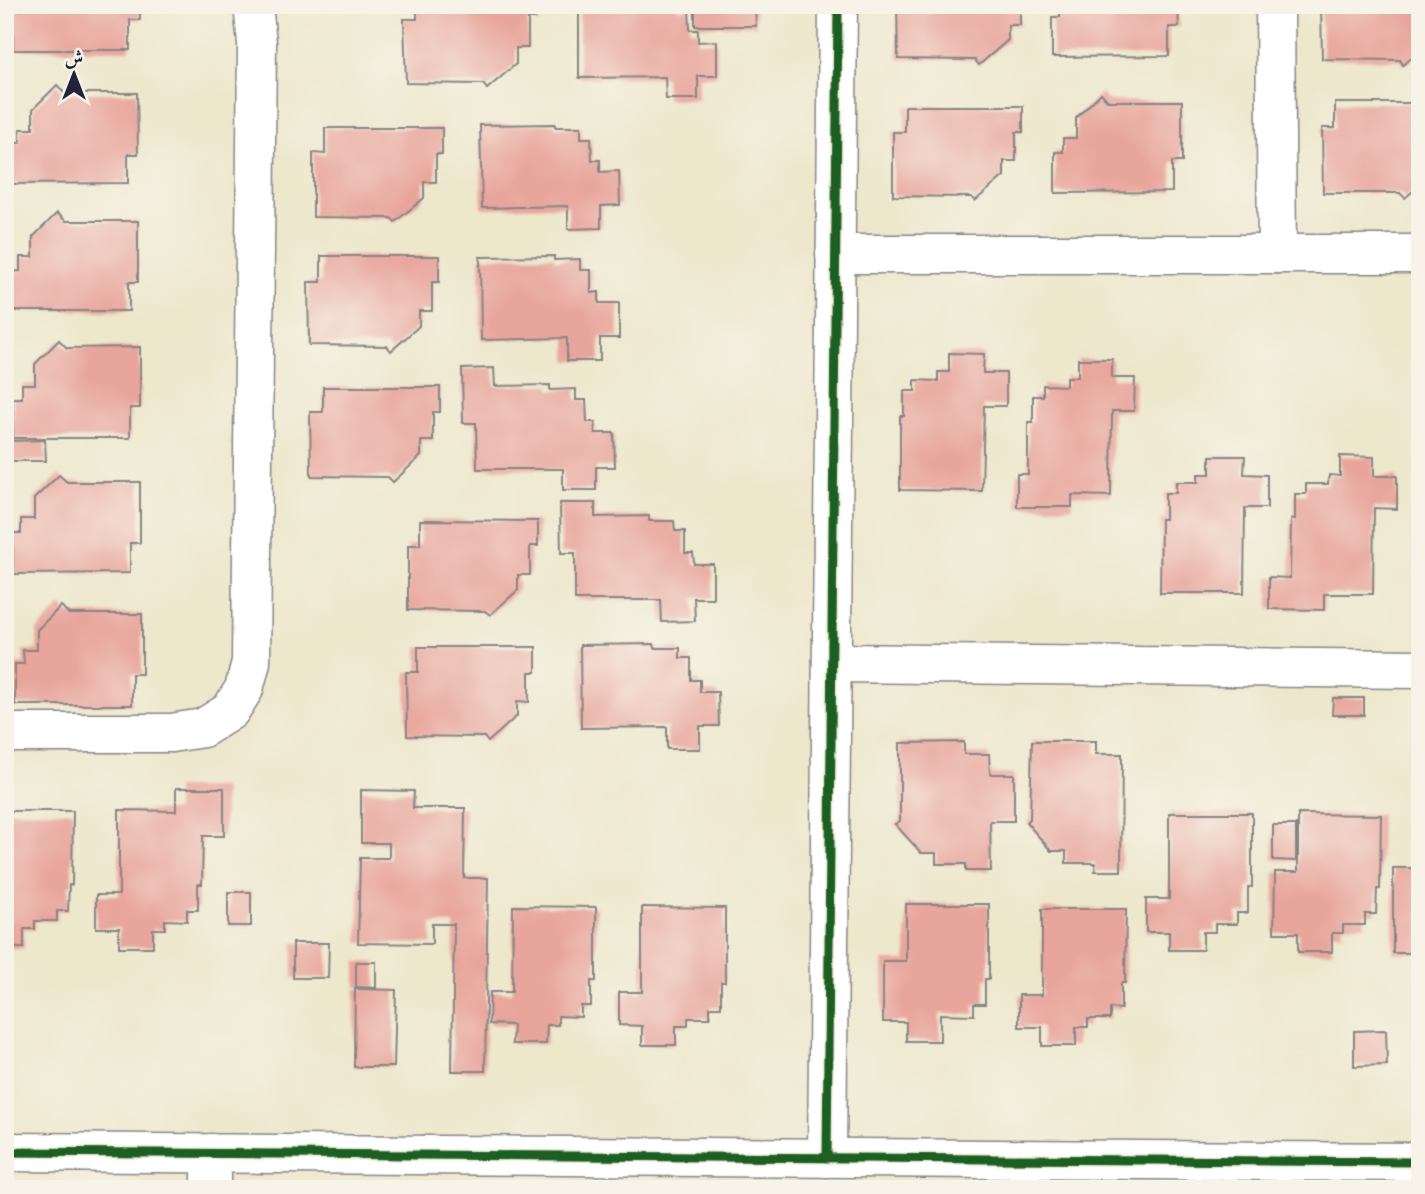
<svg xmlns="http://www.w3.org/2000/svg" width="1425" height="1194" font-family="'IM FELL French Canon',Amiri,serif">
  <rect width="100%" height="100%" fill="#f7f3e8"/>
  <filter id="ink" filterUnits="userSpaceOnUse"><feTurbulence type="fractalNoise" baseFrequency=".0143" numOctaves="2"/><feDisplacementMap in="SourceGraphic" scale="14" xChannelSelector="R" yChannelSelector="G"/><feConvolveMatrix kernelMatrix="1 2 1 2 8 2 1 2 1" color-interpolation-filters="sRGB"/></filter>
  <filter id="wash" filterUnits="userSpaceOnUse"><feTurbulence type="fractalNoise" baseFrequency=".00686" numOctaves="4" result="noise"/><feDisplacementMap in="SourceGraphic" scale="28" xChannelSelector="R" yChannelSelector="G"/><feGaussianBlur stdDeviation="1.57" result="paint"/><feColorMatrix in="noise" values="0 0 0 0 0 0 0 0 0 0 0 0 0 0 0 0 0 1.4 0 .05"/><feComposite in="paint" operator="in"/></filter>
  <g filter="url(#wash)">
    <rect width="100%" height="100%" fill="#ede7cc"/>
    <g id="blocks">
      <g fill="#e8a59b">
        <polygon points="21,5 140,5 140,20 130,20 130,50 13,50 13,10 21,10"/>
        <polygon points="417,5 535,5 535,19 528,19 528,48 516,48 516,64 487,89 483,84 406,83 404,19 417,19"/>
        <polygon points="579,5 678,5 678,9 689,8 690,30 698,30 698,42 717,41 717,76 698,76 698,99 666,99 665,77 579,78"/>
        <polygon points="695,5 755,5 756,26 695,26"/>
        <polygon points="897,5 1020,5 1020,25 1008,25 1008,40 979,65 975,60 898,59"/>
        <polygon points="1060,5 1178,5 1179,27 1169,27 1169,56 1052,57 1052,17 1060,17"/>
        <polygon points="1321,5 1420,5 1420,51 1403,65 1400,60 1322,59"/>
        <polygon points="57,85 64,93 137,93 138,154 128,154 128,183 11,184 11,143 20,143 20,129 33,129 33,109"/>
        <polygon points="1101,93 1108,101 1182,101 1182,162 1172,162 1172,192 1055,193 1055,152 1063,152 1063,138 1076,138 1076,118"/>
        <polygon points="1335,103 1420,103 1420,185 1405,198 1400,193 1323,193 1322,128 1335,128"/>
        <polygon points="905,106 1023,106 1023,132 1016,132 1016,161 1004,161 1004,176 975,201 971,197 893,196 893,132 905,132"/>
        <polygon points="555,124 555,127 581,127 581,138 591,138 592,160 600,160 600,172 619,171 620,205 601,206 601,228 568,229 568,206 482,208 480,125"/>
        <polygon points="325,128 442,128 442,154 436,154 436,182 424,182 424,198 395,222 391,218 313,217 313,153 325,154"/>
        <polygon points="57,213 66,221 138,221 138,282 129,282 129,311 11,311 11,272 20,271 20,257 33,257 33,237"/>
        <polygon points="321,256 439,256 439,282 432,282 432,311 419,311 419,326 391,351 387,346 309,345 308,282 321,282"/>
        <polygon points="554,256 554,260 580,259 580,270 591,270 591,293 599,292 599,303 619,303 619,338 600,338 600,361 567,361 567,338 481,340 480,257"/>
        <polygon points="59,340 67,348 140,347 140,408 130,408 130,438 13,438 13,398 22,398 22,384 35,384 35,364"/>
        <polygon points="949,353 984,354 983,373 1006,373 1006,406 984,406 982,491 900,490 900,416 904,416 904,391 915,391 915,380 938,381 938,372 949,372"/>
        <polygon points="1078,359 1112,359 1112,378 1135,378 1134,411 1112,411 1111,496 1072,495 1072,507 1017,507 1017,474 1028,474 1028,422 1033,422 1033,396 1043,396 1043,385 1066,386 1066,377 1078,377"/>
        <polygon points="494,368 495,386 550,385 550,390 576,389 576,400 586,400 587,422 595,422 595,433 614,433 615,467 596,467 596,490 563,490 563,469 477,469 476,423 463,423 462,369"/>
        <polygon points="323,387 440,387 440,412 433,412 433,441 421,441 421,456 393,482 388,477 311,476 310,412 323,412"/>
        <polygon points="45,440 46,461 5,461 5,441"/>
        <polygon points="1210,456 1245,456 1244,474 1267,475 1267,508 1245,508 1244,593 1160,593 1161,519 1165,519 1165,493 1176,493 1176,482 1198,482 1198,474 1210,474"/>
        <polygon points="1340,456 1374,457 1374,476 1397,476 1397,509 1374,508 1373,594 1324,594 1324,610 1269,609 1269,577 1290,578 1291,519 1295,519 1295,494 1306,494 1306,484 1328,484 1329,475 1340,476"/>
        <polygon points="59,475 67,482 140,482 140,543 130,543 130,573 13,574 13,533 21,533 21,519 34,519 34,499"/>
        <polygon points="560,503 595,503 595,517 649,516 649,521 674,521 675,531 685,531 685,553 693,553 694,564 713,564 713,598 694,598 695,621 662,622 661,600 575,600 575,553 561,553"/>
        <polygon points="420,520 538,521 538,546 530,546 530,575 518,575 518,590 490,615 485,611 408,610 408,545 420,545"/>
        <polygon points="61,606 69,614 142,614 142,674 132,674 132,705 15,705 15,664 24,664 23,650 37,650 37,630"/>
        <polygon points="654,644 655,648 680,648 680,658 691,658 691,680 700,680 700,692 718,692 719,726 700,726 700,749 667,749 667,727 581,728 580,645"/>
        <polygon points="418,647 536,647 536,672 529,672 529,702 517,701 517,716 488,742 484,737 407,736 406,672 418,672"/>
        <polygon points="1333,698 1364,698 1364,715 1332,715"/>
        <polygon points="1032,741 1096,741 1096,754 1122,754 1121,871 1095,871 1095,863 1066,863 1066,851 1051,851 1026,822 1030,819"/>
        <polygon points="964,742 964,754 989,754 990,774 1014,774 1014,821 990,821 991,871 966,871 966,864 936,864 936,853 921,853 895,824 900,821 900,743"/>
        <polygon points="176,788 224,788 224,836 203,836 202,884 198,884 198,910 187,910 187,921 165,920 165,929 153,929 153,947 119,947 119,928 96,928 96,895 119,895 119,810 176,811"/>
        <polygon points="361,790 414,791 413,808 465,808 464,878 488,878 485,1071 452,1071 454,924 432,924 432,944 358,943 360,858 389,858 389,843 361,843"/>
        <polygon points="5,811 73,811 72,885 69,885 68,911 57,911 57,921 35,921 35,929 24,929 24,948 5,948"/>
        <polygon points="1169,813 1252,813 1252,887 1248,887 1248,913 1237,913 1237,924 1215,924 1215,932 1203,932 1203,950 1169,950 1169,932 1146,932 1146,899 1169,899"/>
        <polygon points="1298,814 1381,815 1380,889 1377,889 1376,914 1365,914 1365,925 1343,925 1343,933 1332,933 1332,952 1298,952 1298,933 1274,933 1275,872 1298,872"/>
        <polygon points="1273,825 1296,825 1296,861 1273,860"/>
        <rect x="1393" y="868" width="27" height="85"/>
        <rect x="228" y="892" width="23" height="34"/>
        <polygon points="906,904 989,904 989,979 985,979 985,1004 974,1004 974,1015 940,1014 940,1041 906,1041 906,1022 883,1022 883,961 906,961"/>
        <polygon points="513,906 596,907 596,981 591,981 591,1006 581,1006 581,1017 558,1016 558,1025 547,1025 546,1044 512,1044 513,1025 489,1024 490,992 512,992"/>
        <polygon points="642,907 725,908 725,982 721,982 721,1007 710,1007 710,1018 688,1018 688,1026 676,1026 676,1045 642,1045 642,1026 619,1025 619,992 642,992"/>
        <polygon points="1042,909 1126,909 1125,983 1121,983 1121,1009 1110,1008 1110,1019 1088,1019 1088,1027 1076,1027 1076,1046 1042,1046 1042,1027 1019,1027 1019,995 1042,995"/>
        <polygon points="293,943 329,943 328,978 293,978"/>
        <polygon points="356,962 376,962 376,988 356,987"/>
        <polygon points="355,989 396,990 394,1067 354,1067"/>
        <polygon points="1386,1030 1387,1065 1354,1066 1354,1031"/>
      </g>
    </g>
  </g>
  <g filter="url(#ink)">
    <use href="#blocks" fill-opacity="0" stroke="#888484" stroke-width="2"/>
    <g fill="none" stroke-linecap="round" stroke-linejoin="round">
      <defs>
        <g id="street">
          <polyline points="1275,5 1277,254"/>
          <polyline points="835,254 1420,254"/>
          <polyline points="832,663 1420,669"/>
          <polyline points="5,733 171,733 203,728 230,711 244,689 251,662 257,43 253,5"/>
          <polyline points="5,1152 1420,1162"/>
          <polyline points="211,1153 211,1189"/>
          <polyline points="827,1158 838,5"/>
        </g>
      </defs>
      <use href="#street" stroke="#888484" stroke-width="41"/>
      <use href="#street" stroke="#fff" stroke-width="38"/>
      <defs>
        <g id="cycleway">
          <polyline points="5,1152 1420,1162"/>
          <polyline points="827,1158 838,5"/>
        </g>
      </defs>
      <use href="#cycleway" stroke="#f7f3e8" stroke-width="13"/>
      <use href="#cycleway" stroke="#1b5e20" stroke-width="9"/>
    </g>
  </g>
  <rect width="1425" height="1194" fill="none" stroke="#f7f3e8" stroke-width="28"/>
  <g transform="translate(74 74)" stroke="#f7f3e8" stroke-width="5" paint-order="stroke">
  <path d="M0-5L12 26L0 18L-12 26Z" fill="#22223b"/>
  <text y="-10" font-size="19" font-weight="bold" text-anchor="middle" fill="#22223b">ش</text>
  </g>
</svg>
